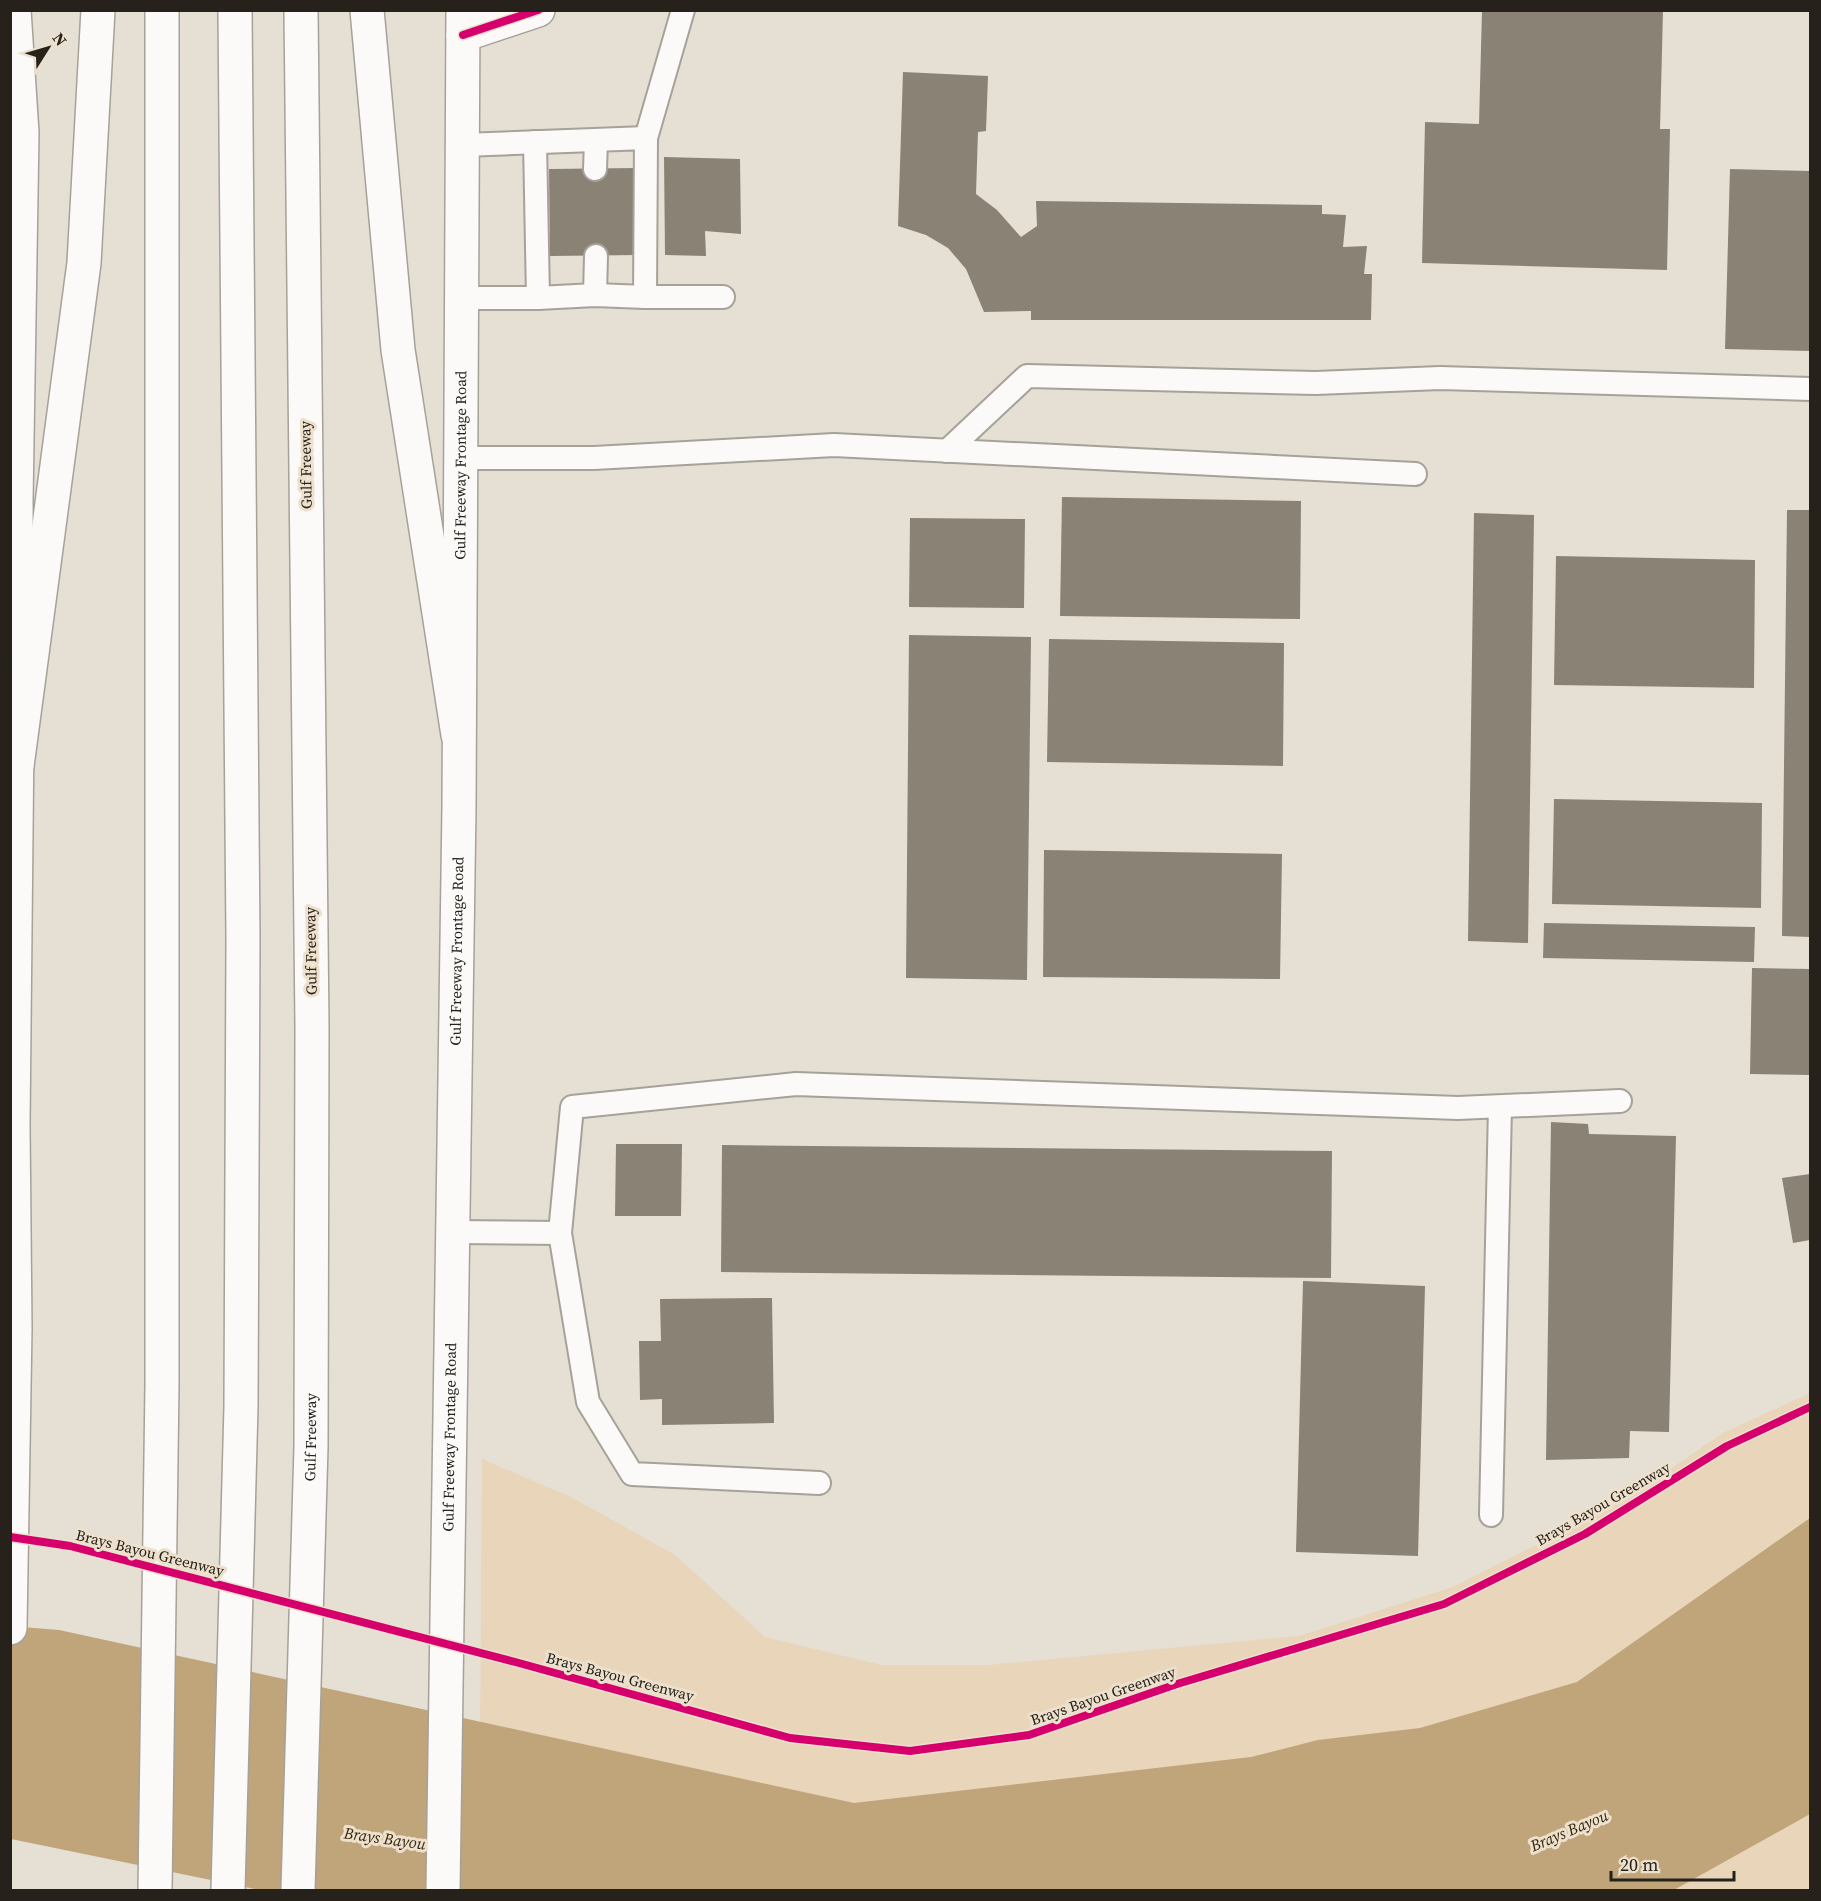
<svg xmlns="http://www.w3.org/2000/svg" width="1821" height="1901" font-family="'Source Serif 4',serif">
  <rect width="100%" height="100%" fill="#e6dfd4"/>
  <polygon fill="#e8d5ba" points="1810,1393 1810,1890 479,1890 482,1459 571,1497 675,1555 765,1637 881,1665 989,1665 1299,1636 1453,1587 1625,1500 1723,1433"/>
  <polygon fill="#c0a47a" points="1810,1518 1810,1814 1674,1890 260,1890 11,1839 10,1626 59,1630 854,1803 1251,1757 1318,1740 1420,1728 1577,1682"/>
  <g fill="#8a8274">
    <polygon points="1482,10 1663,10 1660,129 1670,129 1667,270 1422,263 1425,122 1479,124"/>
    <polygon points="903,72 988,76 986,131 978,132 976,194 997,210 1021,237 1037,226 1036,201 1322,205 1322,214 1346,215 1343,247 1367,246 1364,274 1372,274 1371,320 1031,320 1031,311 984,312 966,269 948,248 926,235 898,226"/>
    <polygon points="664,157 740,159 741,234 705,231 706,256 665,255"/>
    <polygon points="636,168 637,255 550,256 549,169"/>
    <polygon points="1730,169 1810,171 1810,351 1725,349"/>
    <polygon points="1062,497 1301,501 1300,619 1060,616"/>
    <polygon points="1787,510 1810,510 1810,937 1782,936"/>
    <polygon points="1474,513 1534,515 1528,943 1468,941"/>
    <polygon points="910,518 1025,519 1024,608 909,607"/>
    <polygon points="1556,556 1755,560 1754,688 1554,685"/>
    <polygon points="909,635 1031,637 1027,980 906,978"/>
    <polygon points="1049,639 1284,643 1283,766 1047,762"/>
    <polygon points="1554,799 1762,803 1761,908 1552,904"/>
    <polygon points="1044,850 1282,854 1280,979 1043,977"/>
    <polygon points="1544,923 1755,927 1754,962 1543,958"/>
    <polygon points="1752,968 1810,969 1810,1075 1750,1074"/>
    <polygon points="1551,1122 1588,1124 1589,1134 1676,1136 1669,1432 1630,1431 1629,1458 1546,1460"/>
    <polygon points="616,1144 682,1144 681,1216 615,1216"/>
    <polygon points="722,1145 1332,1151 1331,1278 721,1272"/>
    <polygon points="1810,1174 1810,1240 1793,1243 1782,1178"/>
    <polygon points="1303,1281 1425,1286 1418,1556 1296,1552"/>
    <polygon points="772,1298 774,1423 662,1425 662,1399 640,1400 639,1341 661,1341 660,1299"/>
  </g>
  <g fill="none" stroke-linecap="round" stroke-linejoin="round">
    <defs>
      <g id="service">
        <polyline points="646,138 683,10"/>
        <polyline points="535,142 538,298"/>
        <polyline points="463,145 646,138 645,297"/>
        <polyline points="595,169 596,141"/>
        <polyline points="595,295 596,256"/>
        <polyline points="462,298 538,298 595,295 645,297 723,297"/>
        <polyline points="947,451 1027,376 1316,383 1440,378 1810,389"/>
        <polyline points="461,458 594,458 834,445 1415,474"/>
        <polyline points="453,1232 560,1233 572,1107 796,1084 1458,1108 1620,1101"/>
        <polyline points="560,1233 588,1402 632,1474 819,1483"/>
        <polyline points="1491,1515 1500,1107"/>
      </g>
      <polyline id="minor" points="463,35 538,10"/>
      <g id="secondary">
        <polyline points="14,10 22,133 16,502 17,688"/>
        <polyline points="10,1628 15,1328 13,1125 17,736"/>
        <path id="s1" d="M443 1890 459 807 463 10"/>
      </g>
      <g id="motorway">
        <polyline points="367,10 398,350 458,735"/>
        <polyline points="17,766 84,263 98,10"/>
        <polyline points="155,1890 162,1385 162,10"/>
        <polyline points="228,1890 241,1406 243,939 235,10"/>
        <path id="s2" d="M298 1890 311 1447 312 1027 301 10"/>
      </g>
    </defs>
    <use href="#service" stroke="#a6a199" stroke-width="26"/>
    <use href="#minor" stroke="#a6a199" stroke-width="36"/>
    <use href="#secondary" stroke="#a6a199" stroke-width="36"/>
    <use href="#motorway" stroke="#a6a199" stroke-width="36"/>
    <use href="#service" stroke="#fbfaf9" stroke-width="22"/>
    <use href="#minor" stroke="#fbfaf9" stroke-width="33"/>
    <use href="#secondary" stroke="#fbfaf9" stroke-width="33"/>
    <use href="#motorway" stroke="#fbfaf9" stroke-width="33"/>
    <defs>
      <g id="cycleway">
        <polyline points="463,35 538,10"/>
        <polyline points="10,1537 70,1546 519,1663 790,1738 910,1751 1029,1735 1177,1684 1444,1604 1585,1534 1727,1446 1810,1407"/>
      </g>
    </defs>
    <use href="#cycleway" stroke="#ede0cd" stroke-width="11"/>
    <use href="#cycleway" stroke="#d6006c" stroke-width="8"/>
  </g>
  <g text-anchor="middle" stroke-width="6" stroke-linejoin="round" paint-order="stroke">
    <g font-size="15" fill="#26211a" stroke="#ede0cd">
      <text transform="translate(306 465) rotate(-91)" y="5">Gulf Freeway</text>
      <text dy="5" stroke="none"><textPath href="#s1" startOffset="1425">Gulf Freeway Frontage Road</textPath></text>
      <text transform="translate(311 951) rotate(-91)" y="5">Gulf Freeway</text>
      <text dy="5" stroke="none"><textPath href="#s1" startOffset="939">Gulf Freeway Frontage Road</textPath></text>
      <text dy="5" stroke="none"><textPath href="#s1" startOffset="453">Gulf Freeway Frontage Road</textPath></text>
      <text dy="5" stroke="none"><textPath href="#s2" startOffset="453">Gulf Freeway</textPath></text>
      <text transform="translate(1603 1504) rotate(-30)" y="5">Brays Bayou Greenway</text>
      <text transform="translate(150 1553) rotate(14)" y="5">Brays Bayou Greenway</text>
      <text transform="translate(620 1677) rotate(15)" y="5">Brays Bayou Greenway</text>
      <text transform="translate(1103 1696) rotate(-19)" y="5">Brays Bayou Greenway</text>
    </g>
    <g font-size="16" font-style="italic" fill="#36260c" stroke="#ede0cd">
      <text transform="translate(1569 1830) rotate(-23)" y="6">Brays Bayou</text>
      <text transform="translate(385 1838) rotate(8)" y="6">Brays Bayou</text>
    </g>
  </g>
  <rect width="1821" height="1901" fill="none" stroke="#26211a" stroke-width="24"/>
  <g transform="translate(48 48) rotate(53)" stroke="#ede0cd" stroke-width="4.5" paint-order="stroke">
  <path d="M0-4.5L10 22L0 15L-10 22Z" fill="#26211a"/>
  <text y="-9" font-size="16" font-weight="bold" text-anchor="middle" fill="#26211a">N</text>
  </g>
  <path d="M1611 1871v9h123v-9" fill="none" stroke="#26211a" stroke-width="3"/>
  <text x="1620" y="1871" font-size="18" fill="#26211a" stroke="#ede0cd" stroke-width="4.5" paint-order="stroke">20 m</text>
</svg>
